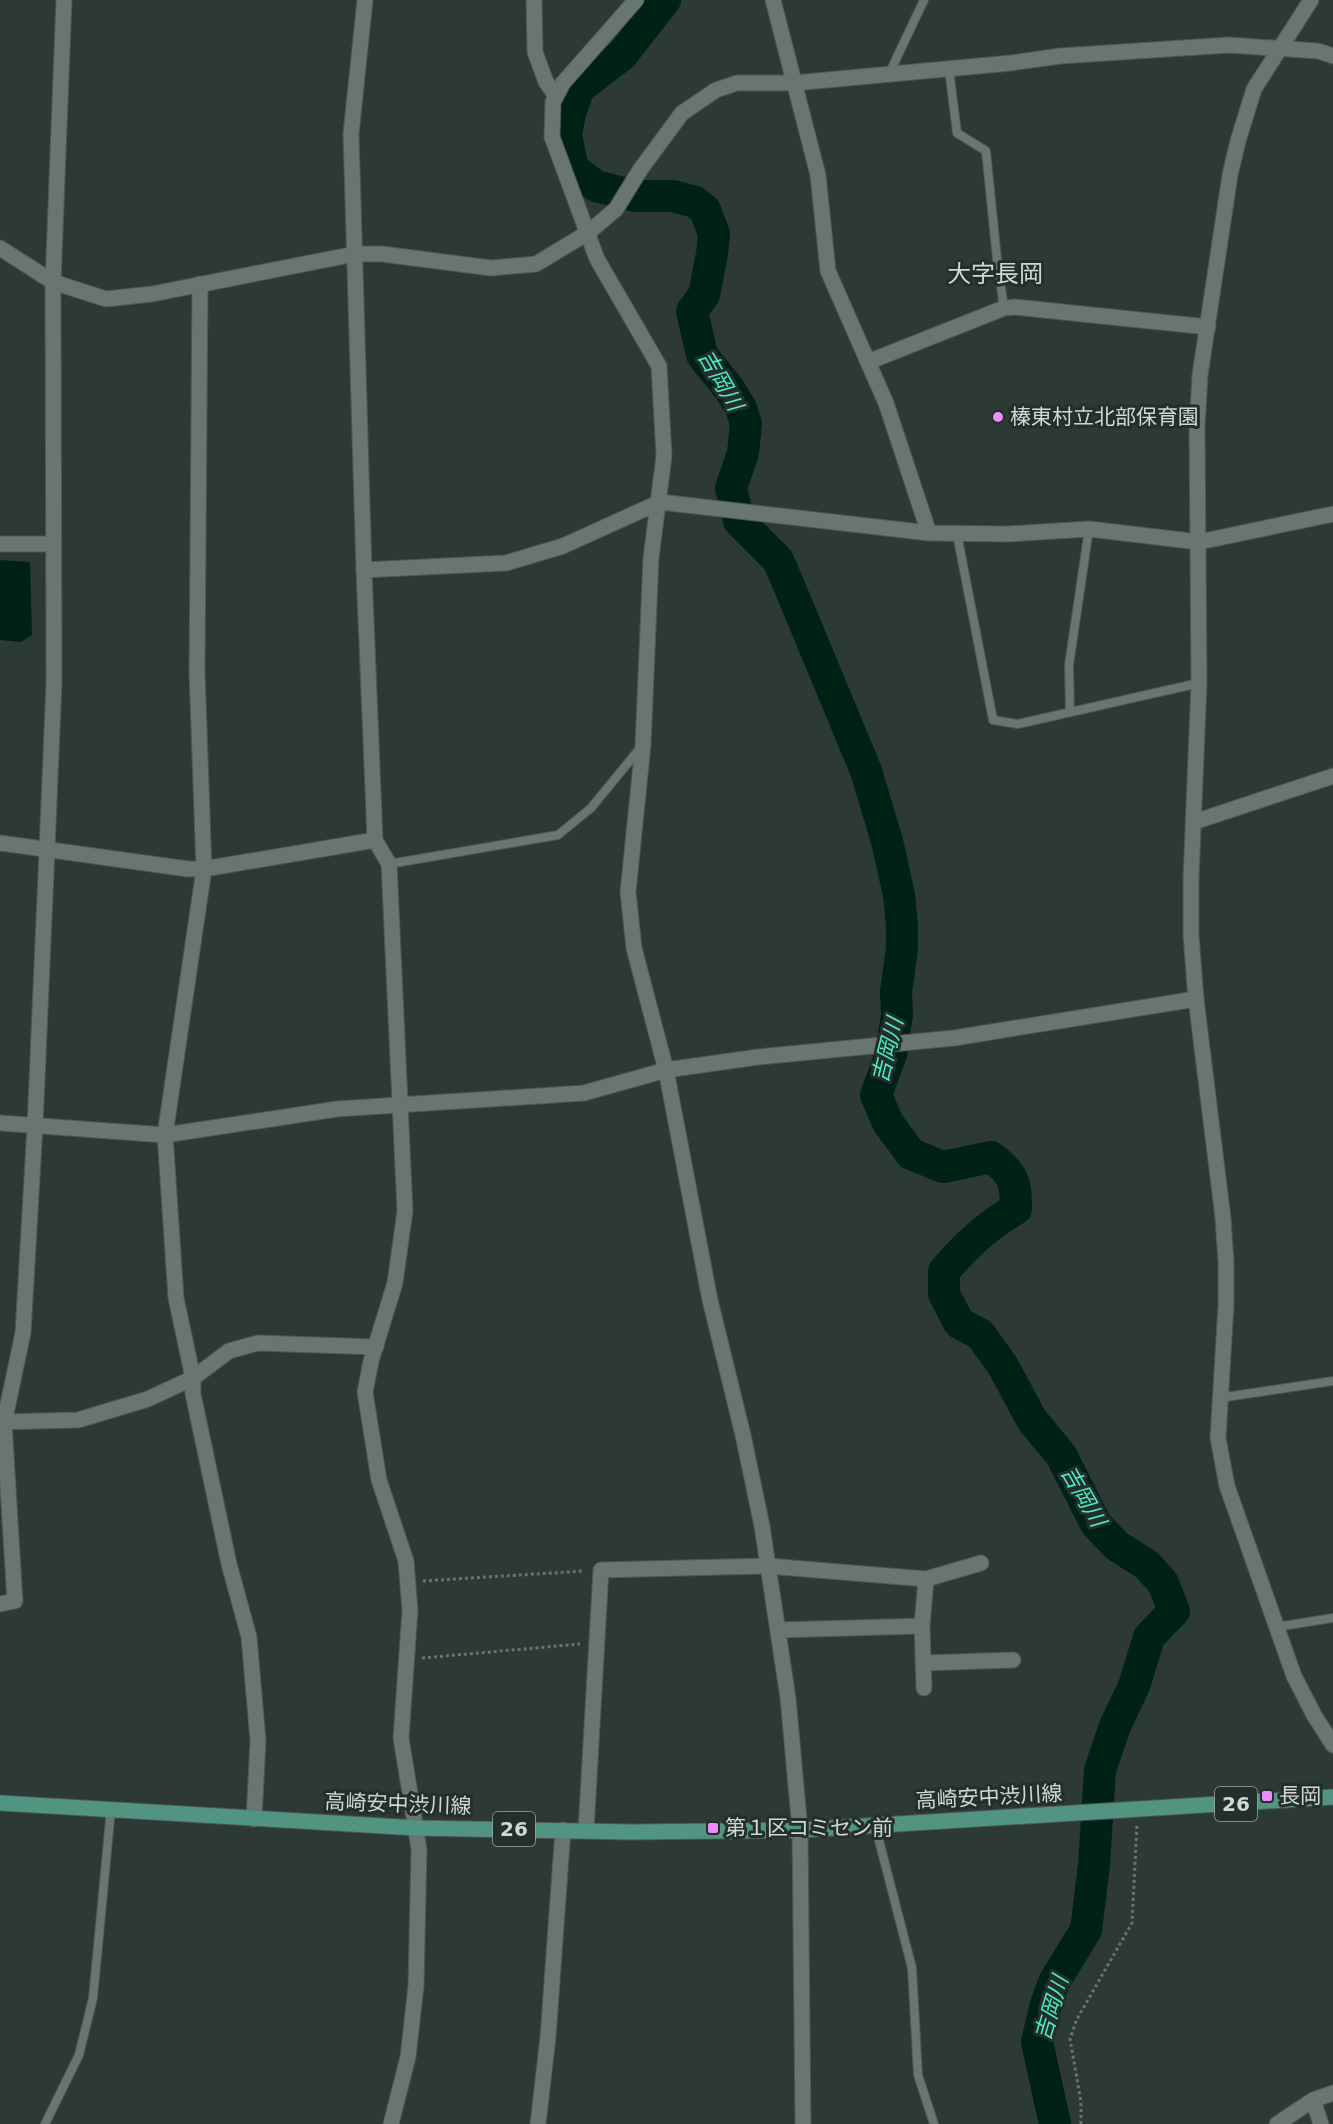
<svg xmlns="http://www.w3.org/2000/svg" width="1333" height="2124" font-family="'DejaVu Sans','Noto Sans JP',sans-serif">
  <rect width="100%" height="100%" fill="#2d3935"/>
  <polygon fill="#002118" points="0,560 30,562 32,635 21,642 0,640"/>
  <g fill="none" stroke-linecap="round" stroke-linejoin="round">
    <path stroke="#002118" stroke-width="32" d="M665 0 622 55 579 88 570 113 566 135 573 169 596 186 635 196H673L695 202 705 210 714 234 712 254 704 295 692 311 702 355 730 390 741 408 746 424 743 453 731 488 739 521 778 560 790 588 866 771 887 841 899 895 902 925V948L896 992 897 1015 891 1054 876 1095 888 1123 911 1154 943 1167 991 1157C1014 1174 1016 1182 1016 1209 985 1227 967 1245 944 1271V1294L959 1323 980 1334 1003 1366 1032 1420 1061 1455 1096 1524 1117 1546 1147 1565 1163 1583 1174 1611 1149 1637 1134 1686 1115 1726 1100 1770 1094 1865 1086 1930 1054 1982 1046 2004 1037 2042 1055 2124"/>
    <defs>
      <g id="service">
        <polyline points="949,69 957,133 986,151 997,259 1004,308"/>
        <polyline points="889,74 924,0"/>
        <polyline points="957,534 993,720 1018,724 1199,683"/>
        <polyline points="1070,712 1069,665 1089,529"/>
        <polyline points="389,864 558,835 591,808 641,747"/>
        <polyline points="1219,1398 1333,1381"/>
        <polyline points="1276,1627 1333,1618"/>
        <polyline points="875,1825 912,1968 918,2075 934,2124"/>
        <polyline points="45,2124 79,2055 93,1998 111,1809"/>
      </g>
      <g id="minor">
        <polyline points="365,0 351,134 364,570 375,840 389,864 405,1211 395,1283 371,1361 365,1392 379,1480 406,1561 410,1610 401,1738 419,1849 416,1986 408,2057 391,2124"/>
        <polyline points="534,0 535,52 546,82 556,96"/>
        <polyline points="636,0 563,83 553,102 552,137 597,259 659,366 664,456 651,558 643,745 628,892 634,948 666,1070 710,1300 743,1435 762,1526 788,1698 800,1830"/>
        <polyline points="773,0 818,175 828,271 886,403 929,533"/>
        <polyline points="0,248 53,282 106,299 152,294 355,254 382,254 491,268 536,264 589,232 616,209 640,170 682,113 716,90 737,83 794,83 1011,63 1060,56 1229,45 1318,51 1333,56"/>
        <polyline points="200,284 197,672 204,869 165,1135 176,1298 193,1378 193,1394 229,1564 249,1637 258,1741 254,1819"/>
        <polyline points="868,362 1004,308 1015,307 1208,327"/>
        <polyline points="0,544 54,544"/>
        <polyline points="364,570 506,563 563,546 660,502 929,533 1008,534 1089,529 1199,542 1333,514"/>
        <polyline points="1194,822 1333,776"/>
        <polyline points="0,843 188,869 204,869 375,840"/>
        <polyline points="0,1123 165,1135 337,1109 584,1093 666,1070 758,1057 954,1038 1196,999"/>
        <polyline points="0,1422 78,1420 148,1399 193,1378 229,1351 258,1343 376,1347"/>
        <polyline points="0,1604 15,1601 4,1423 23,1333 35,1126 47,850 54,682 53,282 64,0"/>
        <polyline points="922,1626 926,1579"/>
        <polyline points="778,1630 922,1626 924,1688"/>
        <polyline points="923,1663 1013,1660"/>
        <polyline points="586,1830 601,1570 768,1566 926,1579 981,1563"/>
        <polyline points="1313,2100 1321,2124"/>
        <polyline points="538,2124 548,2037 563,1830"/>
        <polyline points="1277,2124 1313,2100 1333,2093"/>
      </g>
      <g id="tertiary">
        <polyline points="1311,0 1254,89 1238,141 1230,175 1200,375 1197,427 1199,683 1191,878 1191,935 1196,999 1223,1218 1226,1262 1226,1305 1218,1438 1227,1486 1294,1676 1314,1715 1333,1745"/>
        <polyline points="800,1830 803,2124"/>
      </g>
      <polyline id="primary" points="0,1803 417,1828 632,1832 800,1830 1333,1797"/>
    </defs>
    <use href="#service" stroke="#4d5754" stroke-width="10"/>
    <use href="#minor" stroke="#4d5754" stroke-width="17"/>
    <use href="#tertiary" stroke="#4d5754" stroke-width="17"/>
    <use href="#primary" stroke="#4d5754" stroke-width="17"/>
    <g stroke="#68736f" stroke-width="3" stroke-dasharray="3 3" stroke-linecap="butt">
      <polyline points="423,1581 584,1571"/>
      <polyline points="422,1658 580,1644"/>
      <polyline points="1081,2124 1081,2102 1070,2039 1077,2019 1132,1923 1137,1824"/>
    </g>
    <use href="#service" stroke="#687571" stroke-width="8"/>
    <use href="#minor" stroke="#687571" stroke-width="15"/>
    <use href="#tertiary" stroke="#687571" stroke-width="15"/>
    <use href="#primary" stroke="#519482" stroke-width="15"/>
  </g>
  <g fill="#ed8cfa" stroke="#242f2b" stroke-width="2">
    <circle cx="998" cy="417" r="6"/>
    <rect x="1261" y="1790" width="12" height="12" rx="3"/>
    <rect x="707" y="1822" width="12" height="12" rx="3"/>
  </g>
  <g text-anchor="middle" stroke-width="6" stroke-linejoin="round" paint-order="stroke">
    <g fill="#242f2b" stroke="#9ca5a2" stroke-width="1.5">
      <rect x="1215" y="1787" width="42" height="34" rx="4.5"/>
      <rect x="493" y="1812" width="42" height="34" rx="4.5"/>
    </g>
    <g font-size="20" font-weight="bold" fill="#d0d8d5">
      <text x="1236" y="1811">26</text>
      <text x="514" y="1836">26</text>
    </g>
    <g font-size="21" fill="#d0d8d5" stroke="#242f2b" text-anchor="start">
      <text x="1010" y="424">榛東村立北部保育園</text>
      <text x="1279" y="1803">長岡</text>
      <text x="725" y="1835">第１区コミセン前</text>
    </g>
    <g font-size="21" fill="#d0d8d5" stroke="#242f2b">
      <text transform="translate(989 1797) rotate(-3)" y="7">高崎安中渋川線</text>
      <text transform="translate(398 1804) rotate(2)" y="7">高崎安中渋川線</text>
    </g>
    <g font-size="22" font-style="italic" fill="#4bebc4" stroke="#242f2b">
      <text transform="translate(721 380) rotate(60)" y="8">吉岡川</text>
      <text transform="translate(887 1050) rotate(-76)" y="8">吉岡川</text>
      <text transform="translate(1084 1496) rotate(60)" y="8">吉岡川</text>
      <text transform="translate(1051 2008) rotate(-73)" y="8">吉岡川</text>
    </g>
    <g font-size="24" fill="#d0d8d5" stroke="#242f2b">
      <text x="995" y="282">大字長岡</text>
    </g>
  </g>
</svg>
